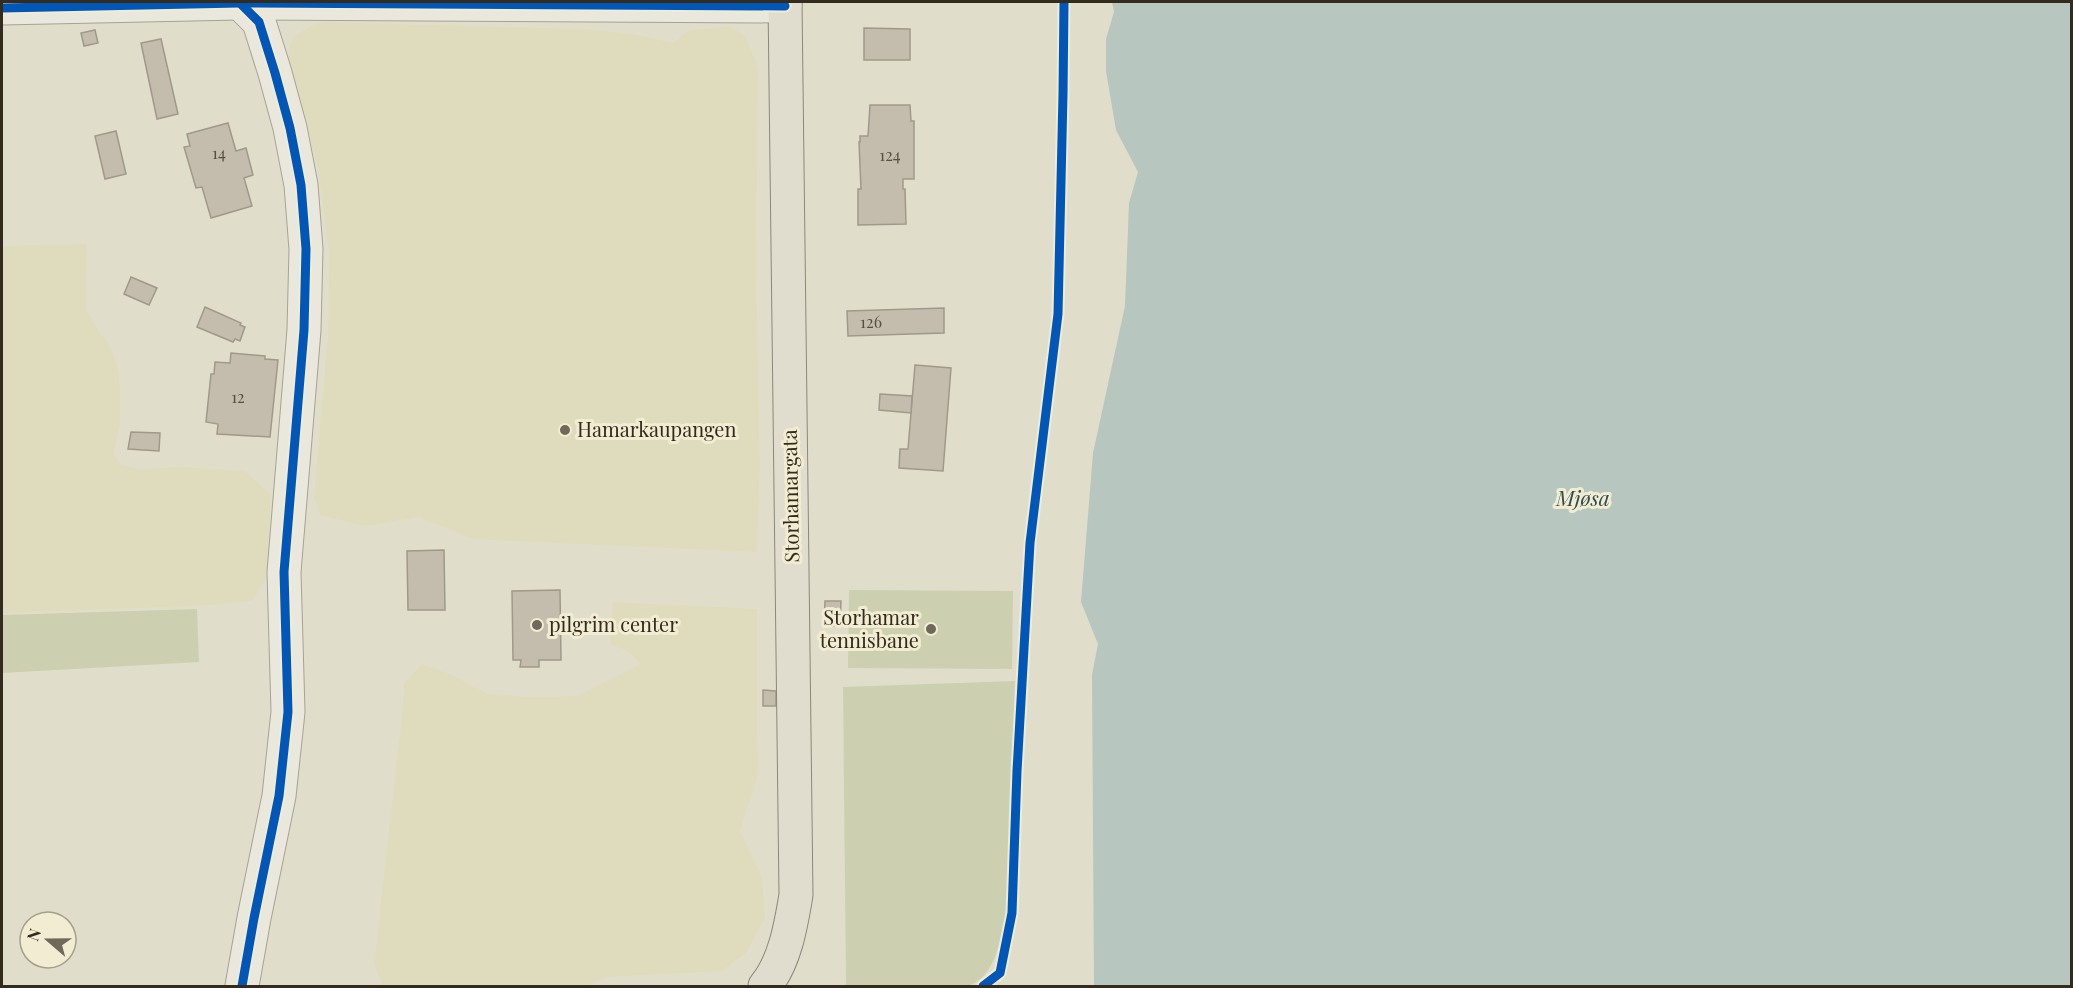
<svg xmlns="http://www.w3.org/2000/svg" width="2073" height="988" font-family="'Playfair Display',serif">
  <rect width="100%" height="100%" fill="#e1ddcb"/>
  <g fill="#dfdcbd">
    <polygon points="323,22 584,29 633,34 673,43 687,31 730,26 746,37 758,68 756,268 760,466 757,552 472,539 419,517 365,526 320,515 314,498 328,333 329,252 318,169 303,111 292,80 288,53 293,37 309,27"/>
    <polygon points="87,244 86,310 101,335 107,340 118,367 120,386 120,426 113,454 122,465 140,469 181,467 245,471 271,495 266,579 252,601 198,606 2,613 2,246"/>
    <polygon points="613,602 757,609 757,736 759,772 740,831 762,877 765,918 746,953 722,971 607,977 588,986 383,986 374,964 402,716 404,683 422,664 450,674 488,694 531,697 577,696 641,664 629,652 610,644"/>
  </g>
  <g fill="#ccd0b0">
    <polygon points="849,590 1013,591 1012,669 848,668"/>
    <polygon points="197,609 199,662 2,673 2,615"/>
    <path d="M1015 681 1006 911C1000 938 997 976 968 986H846L843 687Z"/>
  </g>
  <polygon fill="#b7c6be" points="1112,2 2071,2 2071,986 1094,986 1092,675 1098,644 1081,602 1093,453 1125,306 1129,203 1138,172 1116,130 1106,71 1106,39 1114,12"/>
  <g fill="#c4bcad" stroke="#a0998b" stroke-width="1.5">
    <polygon points="864,28 910,29 910,60 864,60"/>
    <polygon points="95,30 98,43 84,46 81,33"/>
    <polygon points="161,39 178,114 157,119 141,43"/>
    <polygon points="870,105 910,105 911,121 914,121 914,179 903,179 903,189 905,189 906,224 858,225 858,189 861,189 859,142 860,142 860,136 868,136"/>
    <polygon points="228,123 236,151 246,148 253,175 244,178 252,206 211,218 202,187 196,188 184,147 190,146 187,134"/>
    <polygon points="116,131 126,174 105,179 95,136"/>
    <polygon points="131,277 157,288 149,305 124,294"/>
    <polygon points="205,307 241,323 240,325 245,327 240,341 235,339 233,342 197,327"/>
    <polygon points="944,308 944,333 848,336 847,311"/>
    <polygon points="231,353 265,356 265,359 278,360 270,437 217,434 218,424 206,422 211,374 214,374 215,362 230,363"/>
    <polygon points="915,365 951,368 943,471 899,468 900,449 908,449"/>
    <polygon points="880,394 912,396 911,413 879,410"/>
    <polygon points="131,432 160,433 159,451 128,449"/>
    <polygon points="444,550 445,610 408,610 407,551"/>
    <polygon points="560,590 561,660 539,660 539,667 520,667 521,660 513,660 512,591"/>
    <polygon points="825,601 841,601 840,626 824,626"/>
    <polygon points="763,690 776,691 776,706 763,706"/>
  </g>
  <g fill="none" stroke-linecap="round" stroke-linejoin="round">
    <defs>
      <g id="minor">
        <polyline points="239,2 259,22 275,73 290,128 301,185 306,249 304,330 284,572 288,712 279,796 254,918 242,986"/>
        <polyline points="2,8 239,3 785,6"/>
      </g>
      <path id="major" d="M765 986C785 962 791 925 796 895L785 2"/>
    </defs>
    <use href="#minor" stroke="#a6a295" stroke-width="35"/>
    <use href="#major" stroke="#8b877b" stroke-width="35"/>
    <use href="#minor" stroke="#eae7dd" stroke-width="33"/>
    <use href="#major" stroke="#e0ddcf" stroke-width="33"/>
    <defs>
      <g id="cycleway">
        <polyline points="239,2 259,22 275,73 290,128 301,185 306,249 304,330 284,572 288,712 279,796 254,918 242,986"/>
        <polyline points="2,8 239,3 785,6"/>
        <polyline points="983,986 1000,973 1012,913 1017,771 1030,543 1058,314 1063,94 1064,2"/>
      </g>
    </defs>
    <use href="#cycleway" stroke="#f1ecd2" stroke-width="13"/>
    <use href="#cycleway" stroke="#0057b8" stroke-width="9"/>
  </g>
  <g fill="#70695b" stroke="#f1ecd2" stroke-width="2">
    <circle cx="565" cy="430" r="6"/>
    <circle cx="537" cy="625" r="6"/>
    <circle cx="931" cy="629" r="6"/>
  </g>
  <g text-anchor="middle" stroke-width="6" stroke-linejoin="round" paint-order="stroke">
    <g font-size="16" fill="#574f42">
      <text x="219" y="159">14</text>
      <text x="890" y="161">124</text>
      <text x="871" y="328">126</text>
      <text x="238" y="403">12</text>
    </g>
    <g font-size="20" fill="#332b1e" stroke="#f1ecd2" text-anchor="start">
      <text x="577" y="437">Hamarkaupangen</text>
      <text x="919" y="625" text-anchor="end">Storhamar<tspan x="919" dy="23">tennisbane</tspan></text>
      <text x="549" y="632">pilgrim center</text>
    </g>
    <g font-size="20" fill="#332b1e" stroke="#f1ecd2">
      <text transform="translate(791 496) rotate(-91)" y="7">Storhamargata</text>
    </g>
    <g font-size="21" font-style="italic" fill="#2f4f51" stroke="#f1ecd2">
      <text x="1583" y="506">Mjøsa</text>
    </g>
  </g>
  <rect width="2073" height="988" fill="none" stroke="#332b1e" stroke-width="6"/>
  <g transform="translate(48 940) rotate(290)"><circle r="28" fill="#f1ecd2" stroke="#a59f8a" stroke-width="1.5"/>
  <path d="M0-4.5L10 22L0 15L-10 22Z" fill="#70695b"/>
  <text y="-9" font-size="16" font-weight="bold" text-anchor="middle" fill="#332b1e">N</text>
  </g>
</svg>
